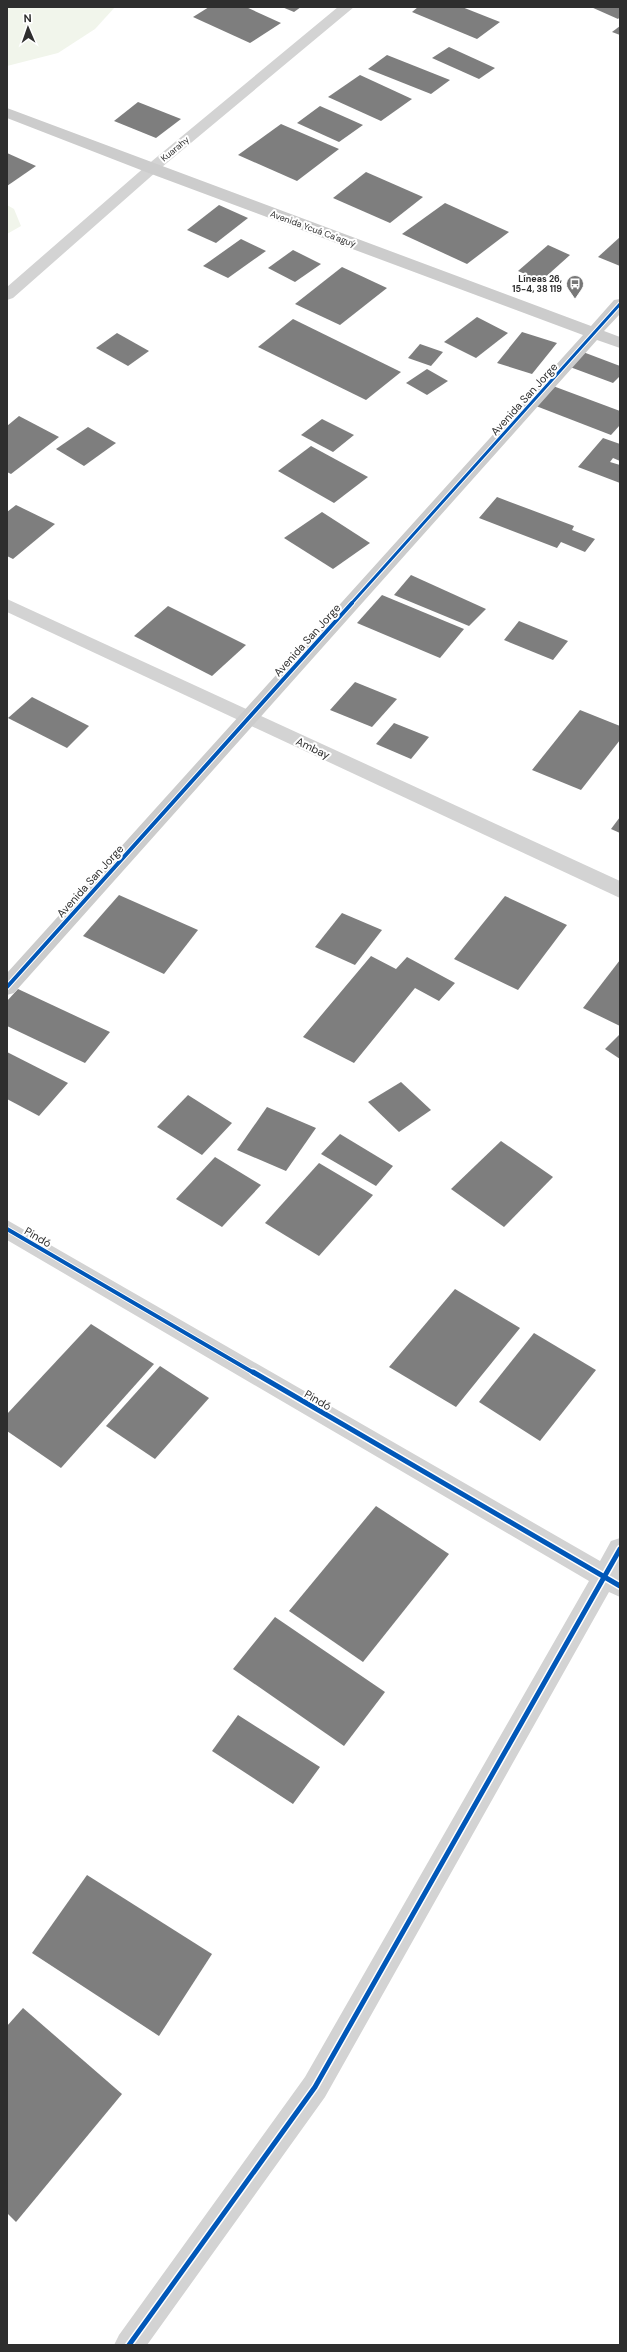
<svg xmlns="http://www.w3.org/2000/svg" width="627" height="2352" font-family="'DM Sans',sans-serif">
  <rect width="100%" height="100%" fill="#fff"/>
  <g fill="#f1f5eb">
    <polygon points="7,7 115,7 95,29 58,53 7,66"/>
    <polygon points="7,205 14,209 21,226 7,234"/>
  </g>
  <g fill="#7e7e7e">
    <polygon points="209,7 246,7 281,23 250,43 193,17"/>
    <polygon points="282,7 301,7 294,12"/>
    <polygon points="418,7 462,7 500,22 477,39 412,12"/>
    <polygon points="591,7 620,7 620,17 618,19"/>
    <polygon points="620,26 620,35 612,32"/>
    <polygon points="449,47 495,68 479,79 432,58"/>
    <polygon points="387,55 450,80 431,94 368,69"/>
    <polygon points="360,75 412,99 381,121 328,97"/>
    <polygon points="138,102 181,119 156,138 114,121"/>
    <polygon points="320,106 363,125 339,142 297,123"/>
    <polygon points="281,124 339,149 297,181 238,155"/>
    <polygon points="7,153 36,166 7,186"/>
    <polygon points="366,172 423,197 390,223 333,198"/>
    <polygon points="445,203 509,232 467,264 402,234"/>
    <polygon points="219,205 248,218 216,243 187,230"/>
    <polygon points="620,237 620,266 598,257"/>
    <polygon points="241,239 266,251 228,278 203,266"/>
    <polygon points="548,245 570,255 541,281 518,271"/>
    <polygon points="293,250 321,264 295,282 268,268"/>
    <polygon points="342,267 387,288 340,325 295,304"/>
    <polygon points="477,317 508,333 476,358 444,342"/>
    <polygon points="293,319 401,372 366,400 258,347"/>
    <polygon points="522,332 557,343 532,374 497,363"/>
    <polygon points="117,333 149,351 128,366 96,348"/>
    <polygon points="420,344 443,352 431,366 408,358"/>
    <polygon points="583,352 620,366 620,376 613,383 570,367"/>
    <polygon points="427,369 448,381 427,395 406,383"/>
    <polygon points="553,386 620,411 620,425 611,435 536,406"/>
    <polygon points="19,416 59,437 11,474 7,472 7,426"/>
    <polygon points="322,419 354,435 333,452 301,435"/>
    <polygon points="88,427 116,443 84,466 56,449"/>
    <polygon points="603,438 620,444 620,461 613,458 610,462 620,465 620,483 578,467"/>
    <polygon points="311,446 368,477 334,503 278,471"/>
    <polygon points="497,497 574,526 572,530 595,539 585,552 561,542 557,548 479,518"/>
    <polygon points="16,505 55,524 13,559 7,556 7,512"/>
    <polygon points="322,512 370,543 333,569 284,538"/>
    <polygon points="411,575 486,609 469,626 394,595"/>
    <polygon points="382,595 464,629 440,658 357,623"/>
    <polygon points="168,606 246,645 212,676 134,636"/>
    <polygon points="519,621 568,641 553,660 504,640"/>
    <polygon points="355,682 397,699 372,727 330,710"/>
    <polygon points="32,697 89,726 67,748 8,718"/>
    <polygon points="580,710 620,726 620,740 581,790 532,770"/>
    <polygon points="394,723 429,737 411,759 376,744"/>
    <polygon points="620,817 620,833 611,829"/>
    <polygon points="119,895 198,930 164,974 83,936"/>
    <polygon points="505,896 567,925 518,990 454,959"/>
    <polygon points="342,913 382,930 355,965 315,947"/>
    <polygon points="371,956 396,969 407,957 455,983 439,1001 415,988 354,1063 303,1037"/>
    <polygon points="620,960 620,1026 583,1008"/>
    <polygon points="18,989 110,1032 85,1063 7,1026 7,1001"/>
    <polygon points="620,1034 620,1059 605,1049"/>
    <polygon points="7,1052 68,1083 39,1116 7,1099"/>
    <polygon points="401,1082 431,1110 399,1132 368,1102"/>
    <polygon points="188,1095 232,1123 202,1155 157,1127"/>
    <polygon points="267,1107 316,1128 286,1171 237,1150"/>
    <polygon points="340,1134 393,1166 376,1186 321,1154"/>
    <polygon points="501,1141 553,1177 504,1227 451,1189"/>
    <polygon points="215,1157 261,1185 222,1227 176,1199"/>
    <polygon points="319,1163 373,1195 319,1256 265,1223"/>
    <polygon points="455,1289 520,1328 456,1407 389,1367"/>
    <polygon points="91,1324 154,1364 61,1468 7,1431 7,1414"/>
    <polygon points="534,1333 596,1370 540,1441 479,1402"/>
    <polygon points="160,1366 209,1398 155,1459 106,1426"/>
    <polygon points="376,1506 449,1554 363,1662 289,1611"/>
    <polygon points="275,1617 385,1692 344,1746 233,1669"/>
    <polygon points="238,1715 320,1767 293,1804 212,1751"/>
    <polygon points="87,1875 212,1954 159,2036 32,1953"/>
    <polygon points="23,2008 122,2094 16,2222 7,2213 7,2026"/>
  </g>
  <g fill="none" stroke-linecap="round" stroke-linejoin="round">
    <g fill="#d3d3d3" fill-rule="evenodd">
      <polygon points="338,7 354,7 156,172 13,298 7,300 7,287 146,166"/>
      <polygon points="7,599 620,881 620,898 7,612"/>
      <polygon points="7,1220 600,1561 611,1541 620,1538 620,1597 609,1592 325,2097 147,2345 114,2345 119,2335 305,2077 589,1581 7,1240"/>
    </g>
    <polygon fill="#ccc" fill-rule="evenodd" points="7,108 591,326 614,300 620,299 620,314 604,331 620,337 620,348 597,340 14,993 7,995 7,973 583,335 146,172 7,118"/>
    <defs>
      <polyline id="cycleway-far2" points="351,604 620,304"/>
      <g id="cycleway-far1">
        <polyline points="7,987 352,603"/>
        <polyline points="7,1229 254,1373"/>
      </g>
      <g id="cycleway">
        <polyline points="253,1372 620,1586"/>
        <polyline points="129,2345 315,2087 620,1549"/>
      </g>
    </defs>
    <use href="#cycleway-far2" stroke="#fff" stroke-width="5"/>
    <use href="#cycleway-far1" stroke="#fff" stroke-width="6"/>
    <use href="#cycleway" stroke="#fff" stroke-width="8"/>
    <use href="#cycleway-far2" stroke="#0057b8" stroke-width="3"/>
    <use href="#cycleway-far1" stroke="#0057b8" stroke-width="4"/>
    <use href="#cycleway" stroke="#0057b8" stroke-width="5"/>
  </g>
  <defs>
    <symbol id="bus-pin" viewBox="-11 -11 22 30"><path d="M0 17L-7.5 6A9.5 9.5 0 1 1 7.5 6Z" fill="#777" stroke="#fff"/><path d="M-5-6H5V4H4V6H2V4H-2V6H-4V4H-5ZM-3.5-4V0h7V-4ZM-3.5 1.2v1.5H-2V1.2ZM2 1.2v1.5H3.5V1.2Z" fill="#fff"/></symbol>
  </defs>
  <g fill-rule="evenodd">
    <use href="#bus-pin" x="565" y="274" width="20" height="27"/>
  </g>
  <g text-anchor="middle" stroke-width="4" stroke-linejoin="round" paint-order="stroke">
    <g font-size="9" fill="#2e2e2e" stroke="#fff">
      <text transform="translate(175 149) rotate(-40)" y="3">Kuarahy</text>
      <text transform="translate(313 229) rotate(20)" y="3">Avenida Ycuá Ca'aguý</text>
    </g>
    <g font-size="9" font-weight="bold" fill="#2e2e2e" stroke="#fff" text-anchor="end">
      <text x="562" y="282">Líneas 26,<tspan x="562" dy="10">15-4, 38 119</tspan></text>
    </g>
    <g font-size="11" fill="#2e2e2e" stroke="#fff">
      <text transform="translate(524 399) rotate(-48)" y="4">Avenida San Jorge</text>
      <text transform="translate(307 640) rotate(-48)" y="4">Avenida San Jorge</text>
      <text transform="translate(313 748) rotate(25)" y="4">Ambay</text>
      <text transform="translate(90 881) rotate(-48)" y="4">Avenida San Jorge</text>
      <text transform="translate(38 1237) rotate(30)" y="4">Pindó</text>
      <text transform="translate(318 1400) rotate(30)" y="4">Pindó</text>
    </g>
  </g>
  <rect width="627" height="2352" fill="none" stroke="#2e2e2e" stroke-width="16"/>
  <g transform="translate(28 28) rotate(358)" stroke="#ffffff" stroke-width="3" paint-order="stroke">
  <path d="M0-3L7 15L0 10L-7 15Z" fill="#2e2e2e"/>
  <text y="-6" font-size="11" font-weight="bold" text-anchor="middle" fill="#2e2e2e">N</text>
  </g>
</svg>
